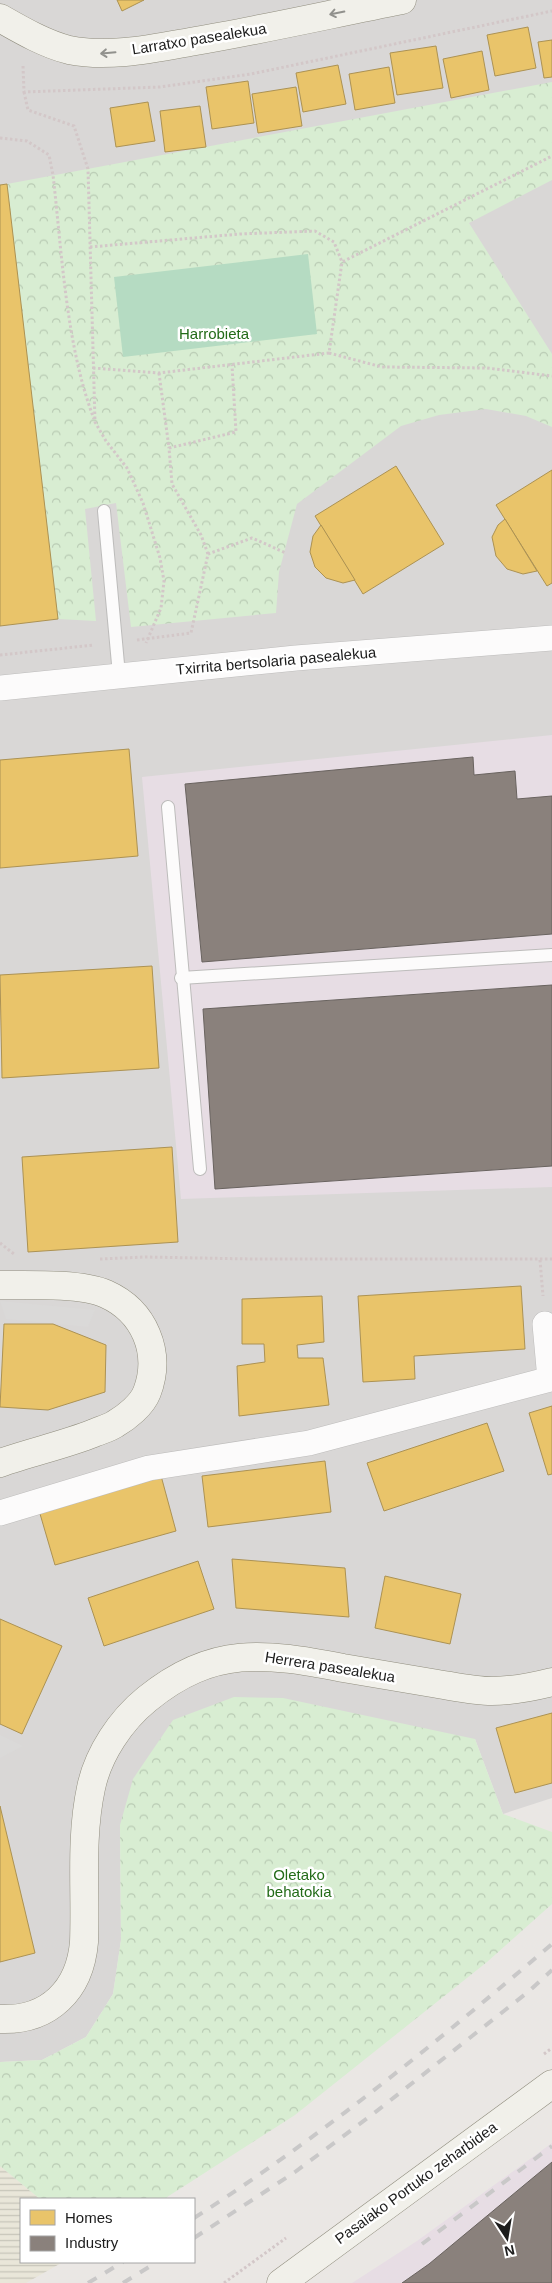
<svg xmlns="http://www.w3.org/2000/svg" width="552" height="2283" font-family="Arial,sans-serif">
  <defs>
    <pattern id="farmland-rules" width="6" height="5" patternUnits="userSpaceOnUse" patternTransform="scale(1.25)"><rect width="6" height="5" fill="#e9e6d9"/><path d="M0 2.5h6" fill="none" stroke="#c7c5ba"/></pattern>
    <pattern id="park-crowns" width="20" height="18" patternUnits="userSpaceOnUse" patternTransform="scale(1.25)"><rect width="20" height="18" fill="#d8edd2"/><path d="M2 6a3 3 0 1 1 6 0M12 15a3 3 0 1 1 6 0" fill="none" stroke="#b9cbb4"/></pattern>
  </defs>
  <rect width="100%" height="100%" fill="#eae7e4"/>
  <polygon fill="#d9d7d6" points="0,0 552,0 552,1798 503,1814 475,1739 120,1825 121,1940 113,1994 86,2037 42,2060 0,2062"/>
  <g fill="#e7dde4">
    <polygon points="552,735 552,1187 181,1199 142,777"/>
    <polygon points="552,2143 552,2283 352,2283 417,2241"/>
  </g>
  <polygon fill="url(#farmland-rules)" points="0,2166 40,2199 21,2199 21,2262 63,2262 26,2283 0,2283"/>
  <g fill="url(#park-crowns)">
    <polygon points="552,82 552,180 469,223 552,354 552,427 526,416 486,409 439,415 401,426 297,504 279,572 276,613 131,627 116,503 85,509 96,621 58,619 7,184"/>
    <polygon points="234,1697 283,1698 475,1739 503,1814 552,1832 552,1904 487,1962 295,2115 164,2199 40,2199 0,2166 0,2062 42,2060 86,2037 113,1994 121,1940 120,1825 133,1779 173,1720"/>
  </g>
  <polygon fill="#b5dbc2" points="308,254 317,334 123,357 114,277"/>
  <g fill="#dad9d8">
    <polygon points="0,1301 95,1310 88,1327 6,1319"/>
    <polygon points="0,1735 23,1746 0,1758"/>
  </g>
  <g fill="#e9c46a" stroke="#ac9253">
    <polygon points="117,0 144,0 122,11"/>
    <polygon points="528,27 536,68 495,76 487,35"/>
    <polygon points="552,40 552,77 544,78 538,42"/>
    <polygon points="436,46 443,88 397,95 390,53"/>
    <polygon points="482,51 489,90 451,98 443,59"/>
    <polygon points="338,65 346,104 303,112 296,73"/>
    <polygon points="389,67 395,103 355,110 349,74"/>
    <polygon points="248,81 254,123 212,129 206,87"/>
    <polygon points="296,87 302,126 258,133 252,94"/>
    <polygon points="148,102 155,141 116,147 110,108"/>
    <polygon points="200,106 206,147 165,152 160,111"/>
    <polygon points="7,184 58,619 0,626 0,185"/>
    <polygon points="396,466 444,544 363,594 315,516"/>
    <polygon points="552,470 552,583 547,586 496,505"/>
    <polygon points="505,519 537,571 523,574 507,569 496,556 492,537 498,525"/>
    <polygon points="321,525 355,580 343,583 326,578 315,567 310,552 313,536"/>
    <polygon points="129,749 138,856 0,868 0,760"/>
    <polygon points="152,966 159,1068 2,1078 0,975"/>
    <polygon points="172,1147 178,1242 28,1252 22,1157"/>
    <polygon points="521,1286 525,1349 414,1356 415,1379 363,1382 358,1296"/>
    <polygon points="322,1296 324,1342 297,1345 298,1358 323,1358 329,1405 239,1416 237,1366 265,1362 264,1344 242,1344 242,1299"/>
    <polygon points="4,1324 53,1324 106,1345 105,1392 48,1410 0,1407"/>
    <polygon points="552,1406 552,1474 548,1475 529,1413"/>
    <polygon points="487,1423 504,1471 384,1511 367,1463"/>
    <polygon points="325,1461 331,1512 208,1527 202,1476"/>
    <polygon points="160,1472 176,1531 55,1565 38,1507"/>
    <polygon points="232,1559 345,1568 349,1617 236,1608"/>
    <polygon points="198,1561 214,1609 104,1646 88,1598"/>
    <polygon points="385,1576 461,1594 450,1644 375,1628"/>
    <polygon points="0,1619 62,1646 22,1734 0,1724"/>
    <polygon points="552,1713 552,1783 515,1793 496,1728"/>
    <polygon points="0,1806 35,1953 0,1962"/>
  </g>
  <g fill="#8a817c" stroke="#69635f">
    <polygon points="473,757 474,775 515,771 517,799 552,796 552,934 202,962 185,784"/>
    <polygon points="552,985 552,1166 215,1189 203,1009"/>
    <polygon points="552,2162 552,2283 402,2283 429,2264"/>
  </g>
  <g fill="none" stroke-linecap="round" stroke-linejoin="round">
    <defs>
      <g id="lane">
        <polyline points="104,511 119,675"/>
        <polyline points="168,807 200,1169"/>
        <polyline points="181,978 552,955"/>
      </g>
      <g id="street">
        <polyline points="0,688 296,658 552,638"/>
        <polyline points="0,1513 149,1468 309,1443 550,1379 545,1324"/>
      </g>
      <g id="secondary">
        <path d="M0 18C21 30 45 44 69 50 108 58 151 49 190 42 261 30 331 14 402 0"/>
        <path d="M0 1285C27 1285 82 1283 106 1294 144 1311 162 1352 147 1392 142 1405 127 1417 115 1424 109 1428 101 1430 94 1433 64 1445 31 1452 0 1463"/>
        <path d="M0 2019C49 2021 80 1990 84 1942 86 1890 80 1839 91 1788 98 1754 121 1720 147 1699 213 1645 265 1653 343 1668 373 1673 403 1678 432 1683 452 1686 473 1691 492 1691 513 1691 532 1687 552 1682"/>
        <polyline points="281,2283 552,2084"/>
      </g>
    </defs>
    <use href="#lane" stroke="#bdbcbb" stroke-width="14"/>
    <use href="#street" stroke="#bdbcbb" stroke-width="26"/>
    <use href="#secondary" stroke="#918e7f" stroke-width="29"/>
    <g stroke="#d3c7c8" stroke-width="3" stroke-dasharray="2.5 2.5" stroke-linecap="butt">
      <polyline points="23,66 24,92 160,87 251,74 552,11"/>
      <polyline points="24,92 28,110 74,126 88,169 95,422 106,441 127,468 143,503 160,558 164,581 161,608 146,643"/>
      <path d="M0 138 27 141 49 155 53 175C62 253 66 346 94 419"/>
      <polyline points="90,247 240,234 315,231 334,242 342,262 552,156"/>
      <polyline points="329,353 382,367 487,368 552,376"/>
      <polyline points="93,368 159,373 329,353 342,262"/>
      <polyline points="159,373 169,448"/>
      <polyline points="208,554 201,535 172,484 169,448 236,432 232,365"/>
      <polyline points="137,640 191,633 208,554 252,538 286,553"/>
      <polyline points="0,655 94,645"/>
      <polyline points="0,1243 14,1254"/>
      <polyline points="100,1259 145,1257 252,1259 552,1259"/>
      <polyline points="540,1260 543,1296"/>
      <polyline points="544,2054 552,2048"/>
      <polyline points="224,2283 286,2238"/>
    </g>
    <use href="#lane" stroke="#fcfbfb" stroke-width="12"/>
    <use href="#street" stroke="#fcfbfb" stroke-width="25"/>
    <use href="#secondary" stroke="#f1f0ea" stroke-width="28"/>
    <g stroke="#c9c8c8" stroke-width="4" stroke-dasharray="10 10" stroke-linecap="butt">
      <path d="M194 2218C321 2137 437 2042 552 1944"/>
      <polyline points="194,2238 295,2172 373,2114 528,1992 552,1970"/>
      <polyline points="422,2244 552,2146"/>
      <polyline points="88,2283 123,2262"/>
      <polyline points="123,2283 157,2262"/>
    </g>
  </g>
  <defs><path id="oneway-shaft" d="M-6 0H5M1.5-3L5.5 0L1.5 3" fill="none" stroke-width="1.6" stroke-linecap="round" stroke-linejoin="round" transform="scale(1.25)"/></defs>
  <g stroke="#91918d">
    <use href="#oneway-shaft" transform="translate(337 13) rotate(169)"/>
    <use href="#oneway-shaft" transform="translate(108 53) rotate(175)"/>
  </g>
  <g text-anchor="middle" stroke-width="5" stroke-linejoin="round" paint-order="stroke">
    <g font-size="15" fill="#1c1c1c" stroke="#fff">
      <text transform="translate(199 39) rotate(-9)" y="5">Larratxo pasealekua</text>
      <text transform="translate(276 661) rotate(-5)" y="5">Txirrita bertsolaria pasealekua</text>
      <text transform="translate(330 1667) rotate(9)" y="5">Herrera pasealekua</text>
      <text transform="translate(416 2183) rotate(-36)" y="5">Pasaiako Portuko zeharbidea</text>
    </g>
    <g font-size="15" fill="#236b18" stroke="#fff">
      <text x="214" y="339">Harrobieta</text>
      <text x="299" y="1880">Oletako<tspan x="299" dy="17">behatokia</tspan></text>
    </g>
  </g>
  <rect x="20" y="2198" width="175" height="65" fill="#ffffff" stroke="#a4a4a4"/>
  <rect x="30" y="2210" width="25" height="15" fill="#e9c46a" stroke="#a4a4a4"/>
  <text x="65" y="2223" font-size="15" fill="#1c1c1c">Homes</text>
  <rect x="30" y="2236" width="25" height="15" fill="#8a817c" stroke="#a4a4a4"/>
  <text x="65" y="2248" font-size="15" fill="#1c1c1c">Industry</text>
  <g transform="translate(507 2238) rotate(168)" stroke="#ffffff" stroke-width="4" paint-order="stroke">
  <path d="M0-4L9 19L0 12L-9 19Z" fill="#1c1c1c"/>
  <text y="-8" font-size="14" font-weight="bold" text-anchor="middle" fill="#1c1c1c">N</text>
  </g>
</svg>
